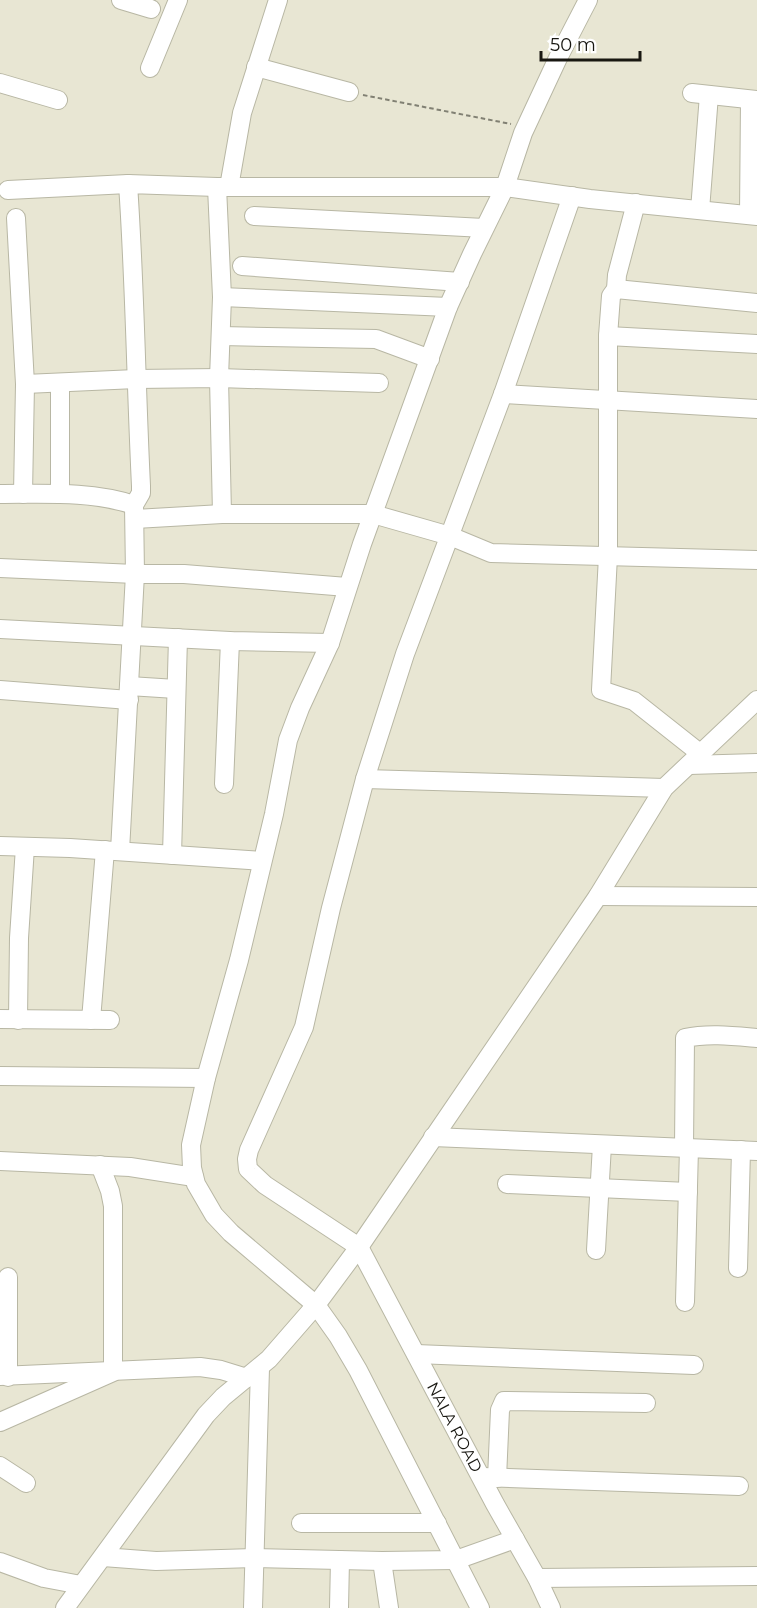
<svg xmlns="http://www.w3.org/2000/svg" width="757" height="1608" font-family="Montserrat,sans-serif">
  <rect width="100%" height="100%" fill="#e8e6d3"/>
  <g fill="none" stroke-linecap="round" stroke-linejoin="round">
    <defs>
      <g id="minor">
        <polyline points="121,0 151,9"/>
        <polyline points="256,67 349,92"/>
        <polyline points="150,68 178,0"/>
        <polyline points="0,83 58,100"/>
        <polyline points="692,93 757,100"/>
        <polyline points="217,187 222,297 219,378 222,514"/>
        <polyline points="229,187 242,113 278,0"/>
        <polyline points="8,190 128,184"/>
        <polyline points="636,203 617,275 616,289 611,296 608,336 608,556 601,690 634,701 701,754"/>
        <polyline points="700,210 709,95"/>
        <polyline points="749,215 750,100"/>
        <polyline points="254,216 484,228"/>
        <polyline points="16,218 25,384 23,494"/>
        <polyline points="242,266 460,282"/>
        <polyline points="616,289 757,303"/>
        <polyline points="222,297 448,307"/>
        <polyline points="221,336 376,339 430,359"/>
        <polyline points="608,336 757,344"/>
        <polyline points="60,383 60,494"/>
        <polyline points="25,384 136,379 219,378 379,383"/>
        <polyline points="503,394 757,409"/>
        <path d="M0 494C45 494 91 491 134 505"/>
        <polyline points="135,519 222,514 373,514 450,536 491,553 757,560"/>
        <polyline points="0,568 135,574 184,574 347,587"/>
        <polyline points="0,629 230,641 330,643"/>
        <polyline points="129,686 176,689"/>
        <polyline points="0,690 129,700"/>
        <polyline points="689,765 757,763"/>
        <polyline points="365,779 664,788"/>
        <polyline points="224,784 230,641"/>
        <polyline points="0,846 70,848 262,861"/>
        <path d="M120 851 135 574 134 505 141 493V486C136 385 135 285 128 184L217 187H505L590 199 757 216"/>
        <polyline points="172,855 178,638"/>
        <polyline points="598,896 757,897"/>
        <polyline points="0,1019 110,1020"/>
        <polyline points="18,1020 19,938 25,847"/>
        <polyline points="91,1020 105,850"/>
        <polyline points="0,1076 206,1078"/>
        <polyline points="433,1137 757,1151"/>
        <polyline points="0,1161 130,1167 194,1177"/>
        <polyline points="507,1184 688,1192"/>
        <polyline points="596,1250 602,1145"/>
        <polyline points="738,1268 741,1150"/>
        <path d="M685 1302 689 1148 684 1147 685 1038C708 1033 734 1036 757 1038"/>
        <polyline points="416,1354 694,1365"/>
        <polyline points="0,1376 200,1367 221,1370 247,1378"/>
        <polyline points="8,1377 8,1277"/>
        <polyline points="0,1422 113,1372 113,1206 110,1191 100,1165"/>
        <polyline points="0,1466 26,1483"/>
        <polyline points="482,1477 739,1486"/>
        <polyline points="497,1478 500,1410 504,1401 646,1403"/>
        <polyline points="301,1523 437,1523"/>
        <polyline points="103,1557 156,1561 254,1558 382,1561 456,1560 515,1539"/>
        <polyline points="382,1561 389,1608"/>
        <polyline points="0,1562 44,1578 81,1585"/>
        <polyline points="537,1578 757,1576"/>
        <polyline points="65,1608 206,1415 223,1397 269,1359 316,1305 359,1247 598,896 664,788 757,700"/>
        <polyline points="253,1608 260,1368"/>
        <polyline points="339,1608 340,1560"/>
        <polyline points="480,1608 358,1370 338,1336 316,1305 231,1233 214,1215 196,1184 192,1168 191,1145 206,1078 239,960 274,814 288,740 300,708 330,643 362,544 448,307 472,254 505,187 523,133 558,58 588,0"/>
        <polyline points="551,1608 537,1578 495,1504 359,1247 265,1185 248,1169 247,1159 249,1150 304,1027 331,908 365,779 405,654 503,394 572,196"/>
      </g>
    </defs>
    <use href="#minor" stroke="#b8b7a4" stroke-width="20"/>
    <polyline stroke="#818073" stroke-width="2" stroke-dasharray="4.5 3" stroke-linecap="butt" points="363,95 511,124"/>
    <use href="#minor" stroke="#fff" stroke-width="18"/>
  </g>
  <g text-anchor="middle" stroke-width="4.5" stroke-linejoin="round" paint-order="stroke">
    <g font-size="16" fill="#181711" stroke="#fff">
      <text transform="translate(455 1427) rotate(62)" y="6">NALA ROAD</text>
    </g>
  </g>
  <path d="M541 51v9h99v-9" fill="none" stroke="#181711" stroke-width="3"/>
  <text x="550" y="51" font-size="18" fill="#181711" stroke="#ffffff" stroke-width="4.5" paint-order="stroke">50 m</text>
</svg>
